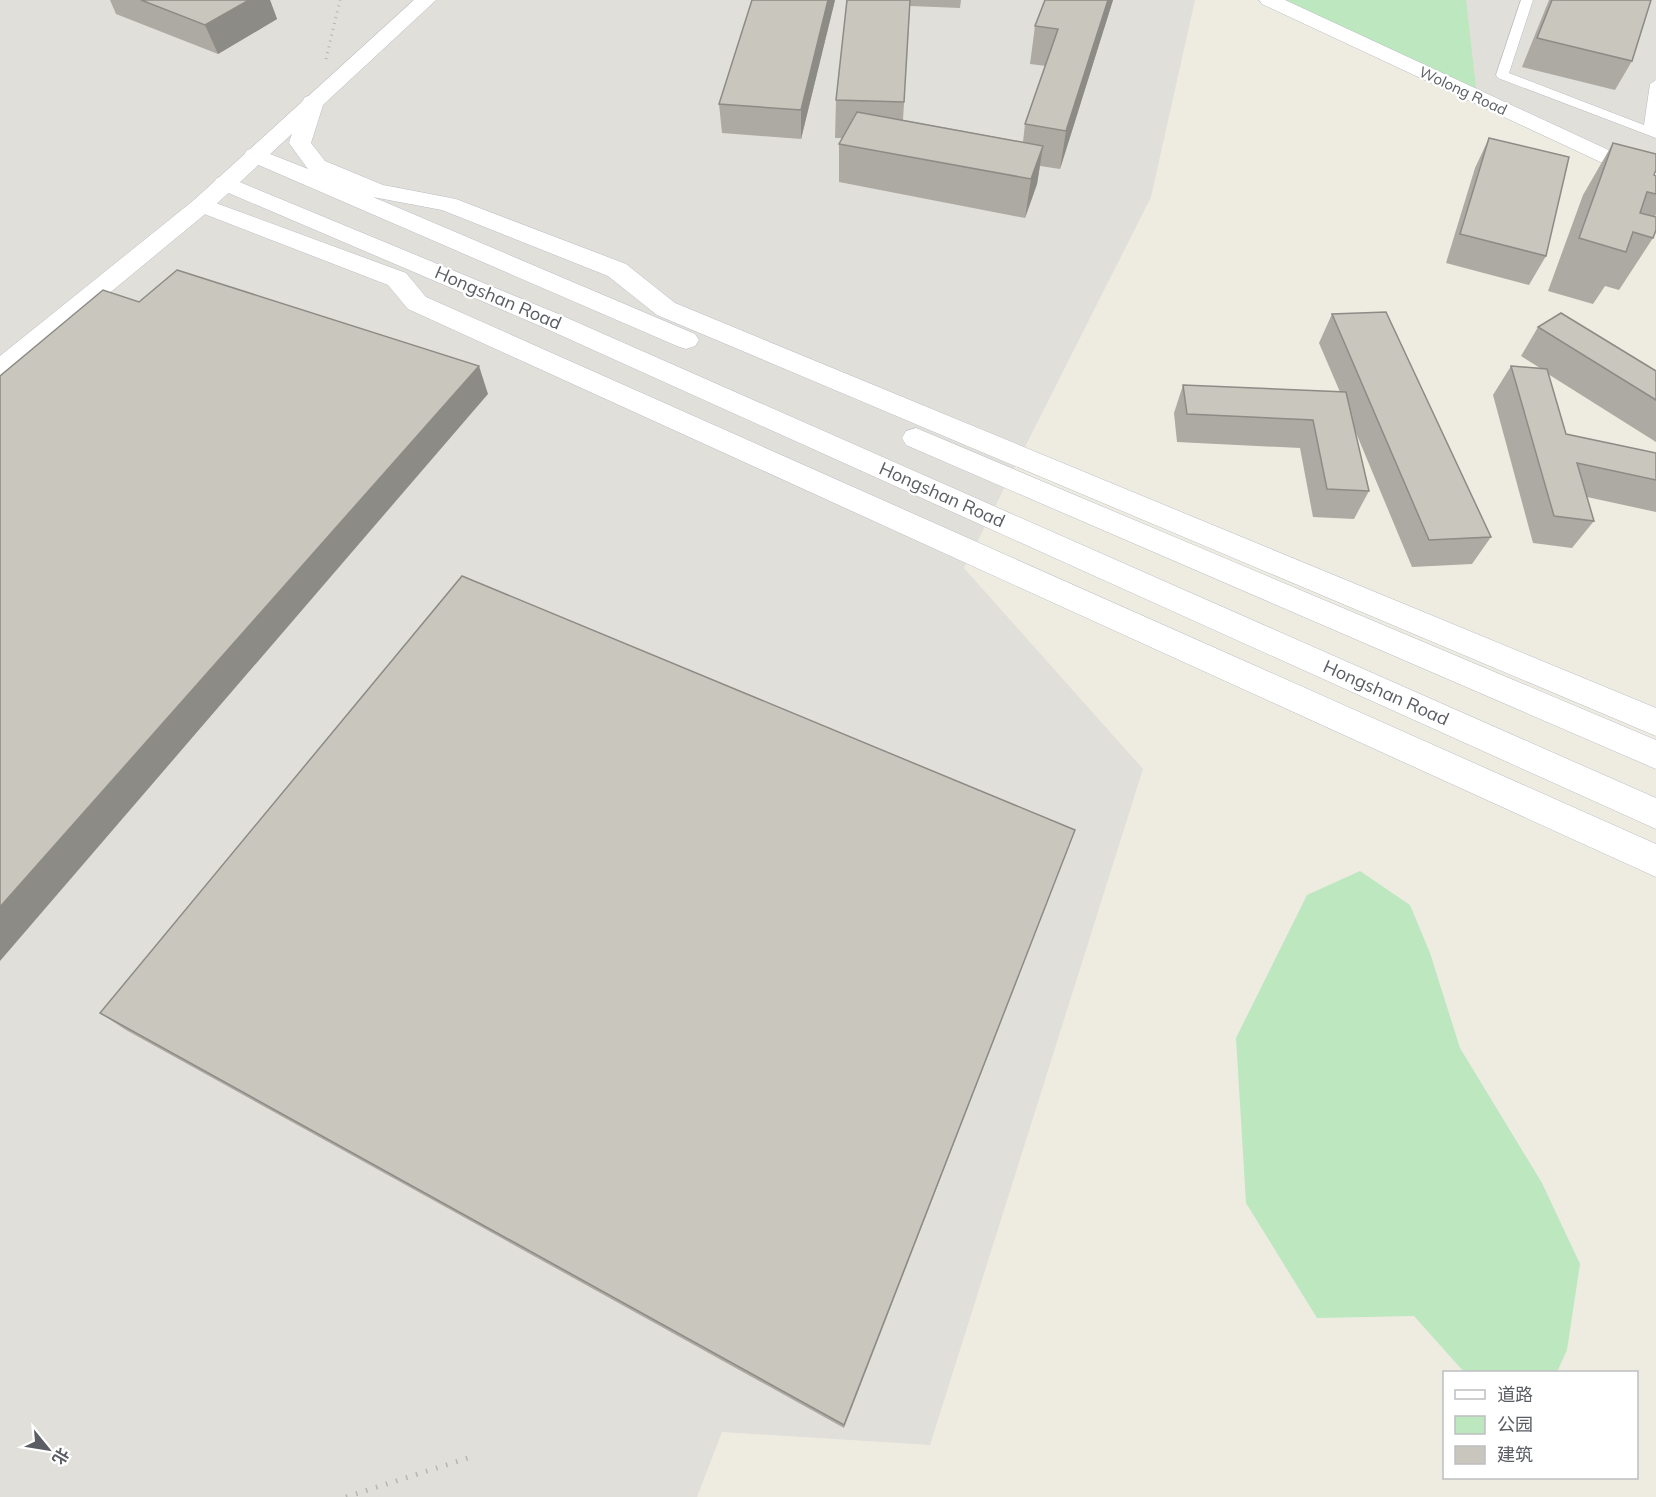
<svg xmlns="http://www.w3.org/2000/svg" width="1656" height="1497" font-family="Mulish,'Noto Sans SC',sans-serif">
  <rect width="100%" height="100%" fill="#eeece1"/>
  <g fill="#e1dfd9">
    <polygon points="0,0 1195,0 1151,197 964,568 1143,769 930,1445 722,1432 697,1497 0,1497"/>
    <polygon points="1269,0 1656,0 1656,181"/>
  </g>
  <g fill="#bce7bf">
    <polygon points="1280,0 1466,0 1477,97"/>
    <polygon points="1360,871 1410,905 1430,953 1460,1048 1542,1183 1580,1264 1567,1350 1557,1372 1464,1372 1414,1316 1317,1318 1246,1203 1236,1038 1307,895"/>
  </g>
  <g fill="none" stroke-linecap="round" stroke-linejoin="round">
    <defs>
      <polygon id="lane" points="1521,0 1533,0 1509,73 1644,125 1650,84 1656,80 1656,138 1498,78 1496,75"/>
      <polygon id="street" points="414,0 436,0 210,210 9,376 0,379 0,356 194,200"/>
      <g id="secondary">
        <polygon points="1259,0 1285,0 1656,172 1656,188 1262,4"/>
        <polygon points="313,95 321,97 324,102 311,143 325,161 383,185 456,199 626,264 675,303 1656,708 1656,736 657,315 608,276 442,210 373,197 695,334 699,340 695,346 686,349 677,346 247,160 244,155 247,150 255,148 308,169 289,143 302,102 305,97"/>
        <polygon points="225,176 556,313 1656,798 1656,829 538,325 217,188 213,183 217,178"/>
        <polygon points="202,198 406,273 426,297 1656,844 1656,877 408,309 388,285 194,210 190,205 194,200"/>
        <polygon points="916,428 1656,740 1656,769 906,445 902,438 906,431"/>
      </g>
    </defs>
    <use href="#lane" stroke="#b9bbc1" stroke-width="1"/>
    <use href="#street" stroke="#b9bbc1" stroke-width="1"/>
    <use href="#secondary" stroke="#babdc4" stroke-width="1"/>
    <use href="#lane" fill="#fff" fill-rule="evenodd"/>
    <use href="#street" fill="#fff" fill-rule="evenodd"/>
    <use href="#secondary" fill="#fff" fill-rule="evenodd"/>
    <polyline stroke="#b5b6b6" stroke-width="3" stroke-dasharray="1 5" stroke-linecap="butt" points="326,59 340,0"/>
    <polyline stroke="#b5b6b6" stroke-width="5" stroke-dasharray="1.5 9" stroke-linecap="butt" points="346,1497 468,1458"/>
  </g>
  <g fill="#adaaa3">
    <polygon points="110,0 270,0 277,19 218,54 116,14"/>
    <polygon points="752,0 835,0 801,139 722,133 719,104"/>
    <polygon points="847,0 961,0 960,8 910,6 903,120 1023,142 1025,124 1046,66 1030,64 1035,26 1045,0 1113,0 1060,169 1040,166 1037,184 1025,218 839,182 839,144 842,138 835,138 836,100"/>
    <polygon points="1549,0 1651,0 1632,61 1615,90 1522,67"/>
    <polygon points="1489,138 1546,256 1529,285 1446,263 1475,168"/>
    <polygon points="1613,143 1656,176 1656,214 1655,217 1653,238 1619,290 1605,286 1593,304 1548,291 1583,195"/>
    <polygon points="1332,314 1491,537 1472,564 1412,567 1354,428 1369,491 1354,519 1313,517 1300,448 1177,442 1174,413 1183,385 1340,392 1319,343"/>
    <polygon points="1538,327 1656,371 1656,442 1548,374 1566,434 1656,453 1656,512 1587,497 1594,521 1572,548 1533,543 1493,395 1511,366 1540,368 1521,356"/>
    <polygon points="1075,830 844,1428 126,1030 100,1013"/>
  </g>
  <g fill="#8d8b85">
    <polygon points="249,0 270,0 277,19 218,54 205,25"/>
    <polygon points="828,0 835,0 801,139 801,110"/>
    <polygon points="1108,0 1113,0 1060,169 1066,131"/>
    <polygon points="1043,146 1037,184 1025,218 1031,179"/>
    <polygon points="479,366 488,394 0,961 0,907"/>
  </g>
  <g fill="#c9c6be" stroke="#8d8b85" stroke-width="1.5">
    <polygon points="141,0 249,0 205,25"/>
    <polygon points="752,0 828,0 801,110 719,104"/>
    <polygon points="847,0 910,0 904,102 836,100"/>
    <polygon points="1045,0 1108,0 1066,131 1025,124 1058,29 1035,26"/>
    <polygon points="1552,0 1651,0 1632,61 1537,38"/>
    <polygon points="857,112 1043,146 1031,179 839,144"/>
    <polygon points="1489,138 1569,157 1546,256 1460,234"/>
    <polygon points="1613,143 1656,154 1656,170 1654,175 1656,176 1656,194 1647,192 1640,213 1656,217 1656,230 1653,238 1633,232 1626,252 1579,238"/>
    <polygon points="177,270 479,366 0,907 0,376 103,290 139,302"/>
    <polygon points="1386,312 1491,537 1429,540 1332,314"/>
    <polygon points="1561,313 1656,371 1656,400 1538,327"/>
    <polygon points="1511,366 1547,369 1566,434 1656,453 1656,480 1577,463 1594,521 1554,516"/>
    <polygon points="1183,385 1346,392 1369,491 1327,489 1313,420 1187,414"/>
    <polygon points="462,576 1075,830 844,1425 100,1013"/>
  </g>
  <g text-anchor="middle" stroke-width="4.5" stroke-linejoin="round" paint-order="stroke">
    <g font-size="15" fill="#5a5d63" stroke="#fff">
      <text transform="translate(1463 91) rotate(25)" y="5">Wolong Road</text>
    </g>
    <g font-size="18" fill="#5a5d63" stroke="#fff">
      <text transform="translate(498 298) rotate(23)" y="6">Hongshan Road</text>
      <text transform="translate(942 495) rotate(24)" y="6">Hongshan Road</text>
      <text transform="translate(1386 693) rotate(24)" y="6">Hongshan Road</text>
    </g>
  </g>
  <rect x="1443" y="1371" width="195" height="108" fill="#ffffff" stroke="#bdbec1" stroke-width="1.5"/>
  <rect x="1455" y="1390" width="30" height="9" fill="#ffffff" stroke="#bdbec1" stroke-width="1.5"/>
  <text x="1497" y="1401" font-size="18" fill="#5a5d63">道路</text>
  <rect x="1455" y="1416" width="30" height="18" fill="#bce7bf" stroke="#bdbec1" stroke-width="1.5"/>
  <text x="1497" y="1431" font-size="18" fill="#5a5d63">公园</text>
  <rect x="1455" y="1446" width="30" height="18" fill="#c9c6be" stroke="#bdbec1" stroke-width="1.5"/>
  <text x="1497" y="1461" font-size="18" fill="#5a5d63">建筑</text>
  <g transform="translate(48 1449) rotate(120)" stroke="#ffffff" stroke-width="4.5" paint-order="stroke">
  <path d="M0-4.5L10 22L0 15L-10 22Z" fill="#5a5d63"/>
  <text y="-9" font-size="16" font-weight="bold" text-anchor="middle" fill="#5a5d63">北</text>
  </g>
</svg>
